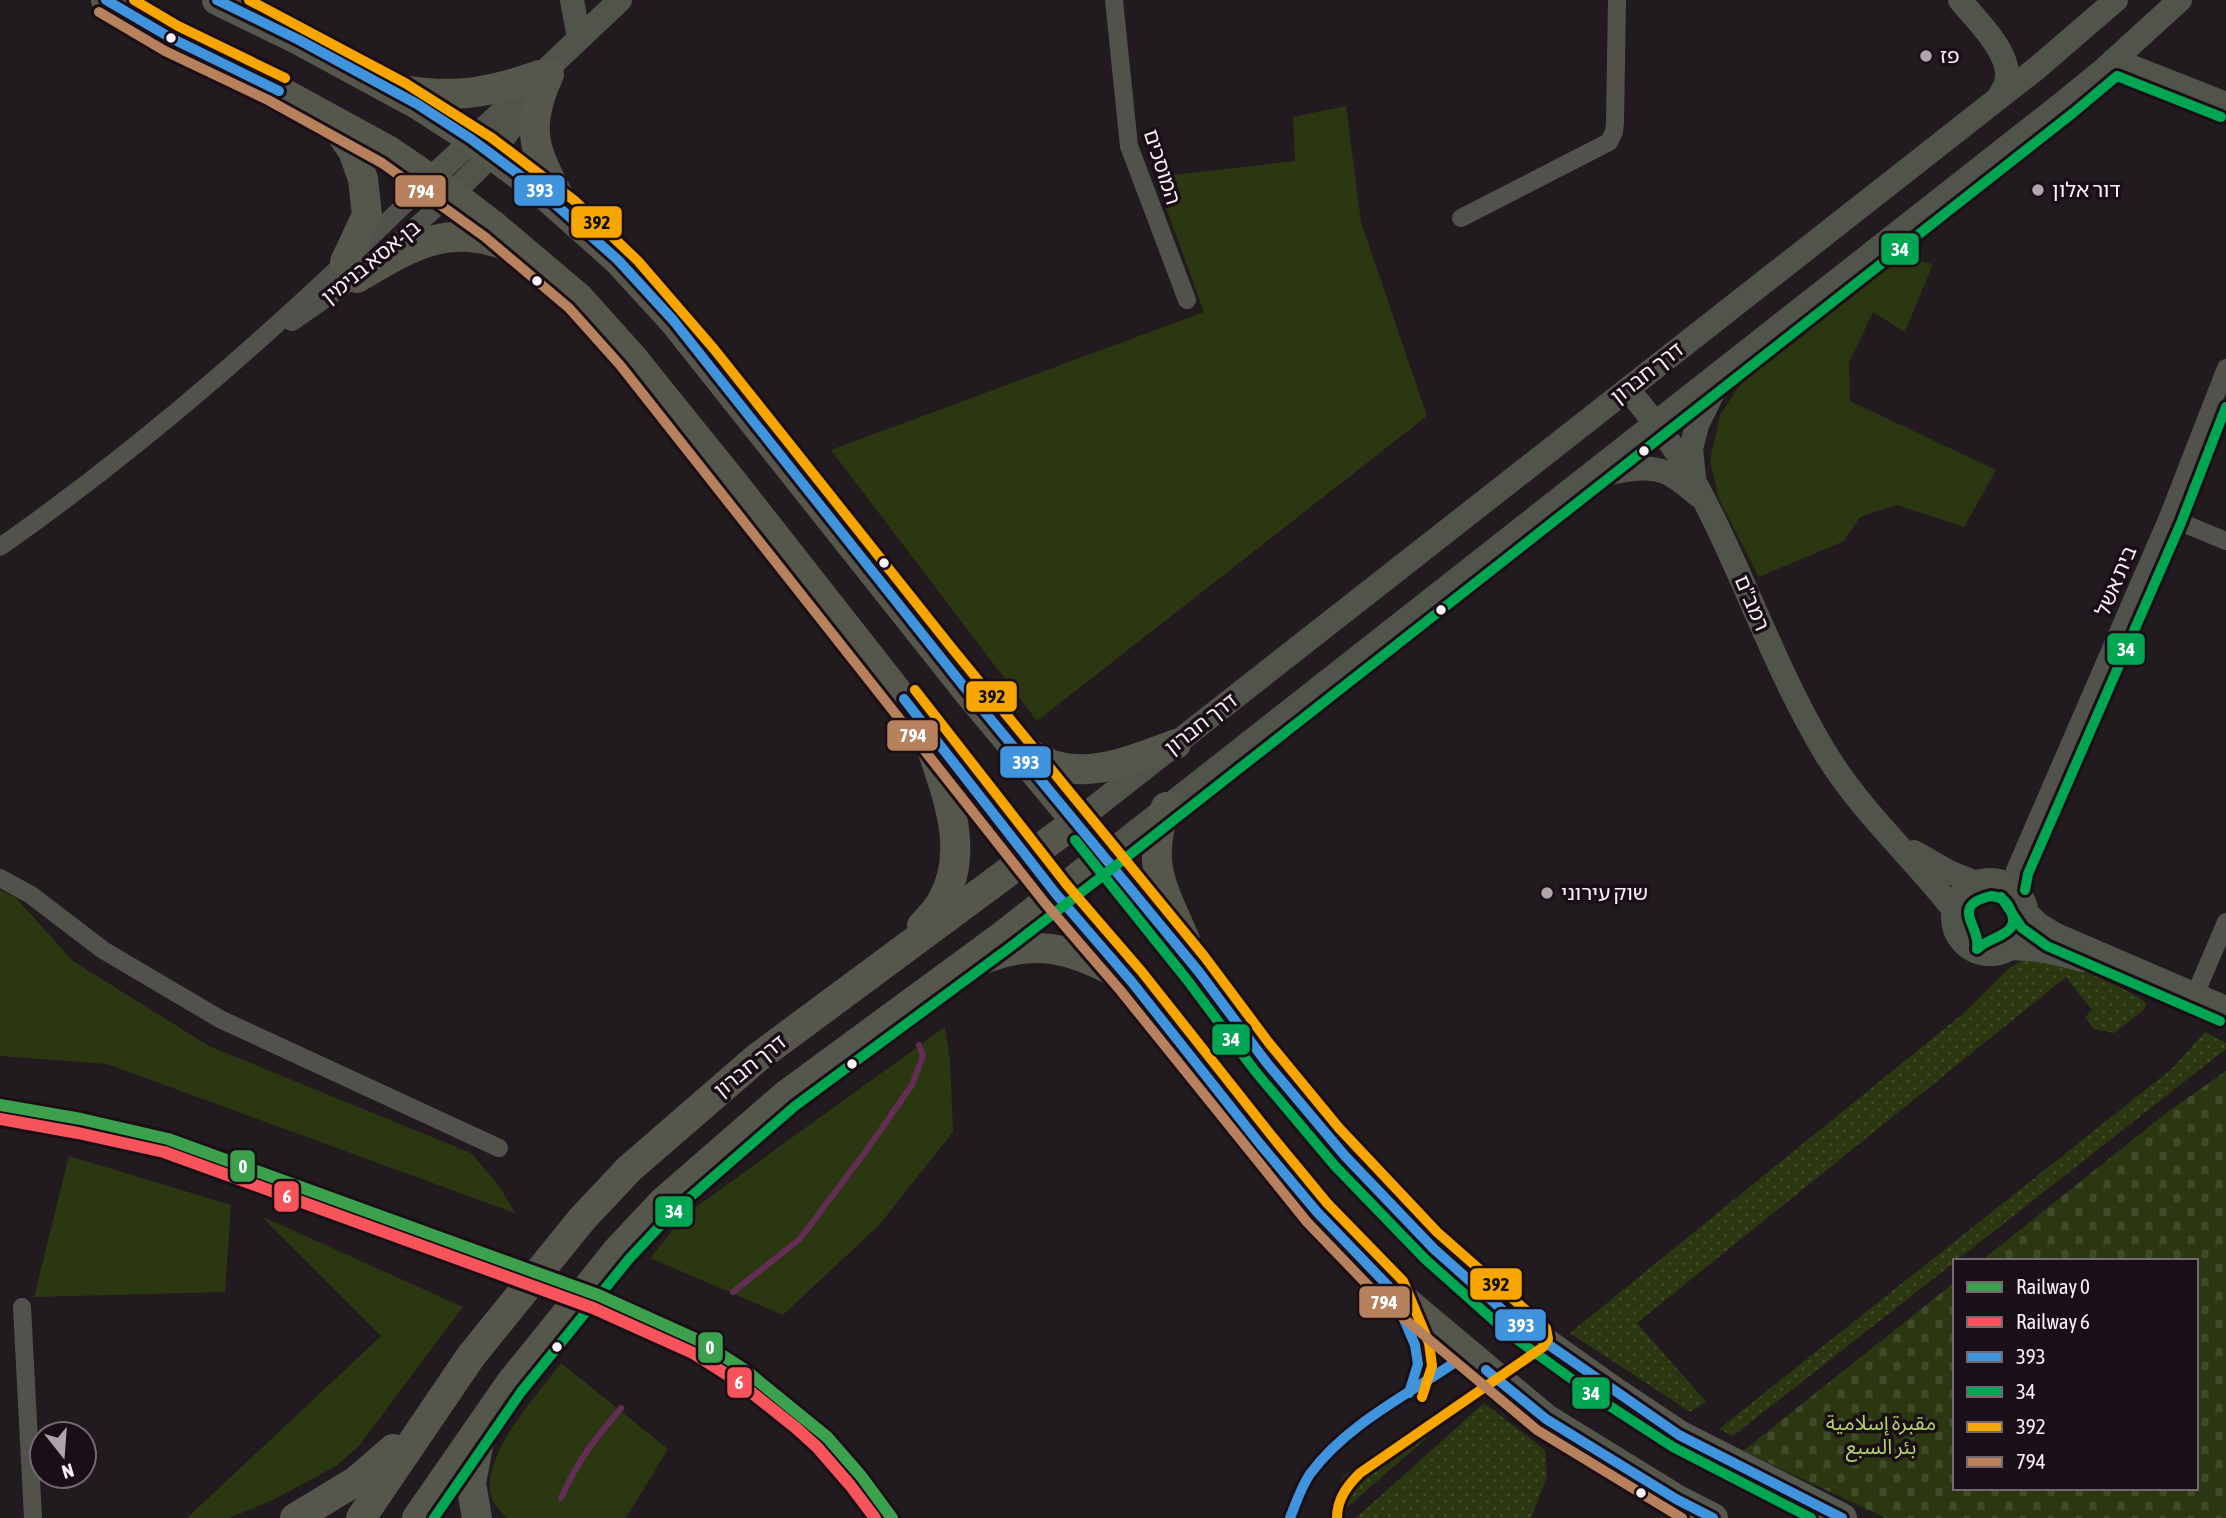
<svg xmlns="http://www.w3.org/2000/svg" width="2226" height="1518" font-family="'Asap Condensed','Noto Sans Arabic','Noto Sans Hebrew',sans-serif">
  <defs>
    <pattern id="cemetery-stones" width="16" height="16" patternUnits="userSpaceOnUse" patternTransform="scale(1.75)"><rect width="16" height="16" fill="#2b3711"/><path d="M2 7V4a2 2 0 0 1 4 0v3zM10 15v-3a2 2 0 0 1 4 0v3z" fill="#404b29"/></pattern>
    <pattern id="park-dots" width="8" height="8" patternUnits="userSpaceOnUse" patternTransform="scale(1.75)"><rect width="8" height="8" fill="#2b3711"/><path d="M2 2h.1M6 6h.1" fill="none" stroke="#404b29" stroke-width="1.8" stroke-linecap="round"/></pattern>
  </defs>
  <rect width="100%" height="100%" fill="#211b1f"/>
  <g fill="#2b3711">
    <polygon points="1346,106 1361,222 1427,416 1037,721 831,450 1204,312 1155,177 1295,161 1293,117"/>
    <polygon points="1891,254 1933,264 1905,332 1873,312 1849,363 1850,401 1996,470 1964,527 1897,505 1860,517 1844,541 1759,577 1718,497 1710,460 1720,415 1749,371"/>
    <polygon points="0,890 16,898 73,961 209,1046 471,1153 500,1187 515,1213 107,1064 0,1056"/>
    <polygon points="945,1027 950,1060 953,1132 879,1225 783,1315 650,1258 685,1215"/>
    <polygon points="69,1156 231,1205 225,1292 34,1297"/>
    <polygon points="261,1216 463,1307 359,1446 336,1466 273,1500 229,1518 187,1518 381,1336"/>
    <path d="M561 1363 668 1449 626 1518H507C502 1512 493 1504 491 1496 480 1456 538 1394 561 1363Z"/>
  </g>
  <polygon fill="url(#cemetery-stones)" points="2226,1071 2226,1518 1886,1518 1743,1451 1955,1282 1955,1488 2196,1488 2196,1261 1981,1261 2166,1113"/>
  <g fill="url(#park-dots)">
    <polygon points="2025,959 2070,963 2139,997 2146,1003 2145,1009 2114,1033 2094,1029 2085,1017 2092,1010 2066,977 1637,1323 1706,1402 1690,1412 1570,1333 1965,1012 2008,969"/>
    <polygon points="2205,1032 2226,1043 2226,1049 1733,1436 1719,1429 2174,1067"/>
    <polygon points="1465,1394 1473,1397 1335,1518 1336,1492 1344,1476 1375,1452"/>
    <polygon points="1484,1403 1545,1450 1547,1477 1531,1518 1356,1518"/>
  </g>
  <g fill="none" stroke-linecap="round" stroke-linejoin="round">
    <g stroke="#642d56" stroke-width="6">
      <polyline points="733,1292 800,1239 866,1151 912,1085 923,1056 919,1045"/>
      <path d="M561 1498C578 1460 595 1439 621 1408"/>
    </g>
    <g stroke="#50524b" stroke-width="18">
      <polyline points="1114,0 1129,146 1187,300"/>
      <polyline points="1461,218 1609,142 1614,132 1615,122 1617,0"/>
      <polyline points="390,249 452,194"/>
      <polyline points="292,322 364,272"/>
      <polyline points="2168,517 2226,541"/>
      <path d="M0 547C157 437 294 313 431 179"/>
      <polyline points="0,878 31,895 103,950 220,1019 499,1148"/>
      <polyline points="2011,887 2015,870 2168,517 2226,368"/>
      <polyline points="2195,995 2226,922"/>
      <polyline points="22,1307 33,1518"/>
    </g>
    <g stroke="#51544a" stroke-width="24">
      <polyline points="572,0 579,38"/>
      <path d="M1960 0C1975 19 2014 55 2006 82 2005 87 2001 93 1999 97"/>
      <polyline points="2114,60 2226,104"/>
      <polyline points="431,179 620,0"/>
      <polyline points="452,194 492,154 538,90"/>
      <path d="M1628 389C1648 415 1671 441 1688 470 1739 560 1770 660 1823 749 1859 810 1911 855 1954 910"/>
      <polyline points="1694,477 1691,449 1697,425 1721,376"/>
      <path d="M1590 478C1613 472 1644 463 1667 473 1679 478 1689 488 1699 496"/>
      <polyline points="1077,821 2037,68 2116,0"/>
      <polyline points="1914,852 1947,871 1976,883"/>
      <polyline points="1105,856 2064,102 2102,71 2180,0"/>
      <circle cx="1990" cy="917" r="37"/>
      <polyline points="2027,913 2038,924 2054,934 2226,1008"/>
      <polyline points="2010,948 2042,950 2084,960"/>
    </g>
    <g stroke="#55574d" stroke-width="30">
      <polyline points="106,0 171,38 274,88 389,151 452,194 494,226 579,298 631,356 735,485 1056,894 1131,981 1317,1212 1391,1289 1546,1419 1676,1499 1713,1518"/>
      <polyline points="217,0 299,40 417,104 471,139 537,188 618,260 673,320 969,693 1134,891 1199,972 1266,1062 1345,1156 1434,1249 1516,1322 1613,1391 1679,1435 1842,1518"/>
      <path d="M549 74C524 131 534 150 562 202"/>
      <path d="M400 90C458 98 485 94 540 75"/>
      <polyline points="333,122 353,151 363,179 367,215 345,262"/>
      <path d="M357 278C413 245 449 221 515 249"/>
      <path d="M1023 750C1033 755 1043 762 1053 765 1094 778 1138 758 1176 744"/>
      <path d="M1166 807C1145 864 1163 888 1185 940"/>
      <path d="M922 926C929 918 937 910 942 901 971 850 946 793 930 743"/>
      <path d="M981 960C1033 939 1068 947 1117 973"/>
      <polyline points="295,1518 356,1481 393,1449"/>
      <polyline points="361,1518 471,1356 582,1219 629,1169 757,1058 1077,821"/>
      <polyline points="417,1518 510,1384 618,1250 663,1202 786,1095 1001,937 1105,856"/>
      <polyline points="477,1518 471,1483 480,1436"/>
    </g>
    <defs>
      <g id="bus-1">
        <polyline points="106,0 171,38 279,91"/>
        <polyline points="217,0 299,40 417,104 471,139 537,188 618,260 673,320 969,693 1199,972 1266,1062 1345,1156 1434,1249 1516,1322 1679,1435 1842,1518"/>
        <polyline points="904,699 1056,894 1131,981 1260,1144 1317,1212 1391,1289 1415,1345 1418,1364 1409,1393"/>
        <polyline points="1486,1370 1546,1419 1676,1499 1713,1518"/>
        <path d="M1290 1518C1296 1503 1301 1487 1310 1474 1345 1426 1405 1396 1454 1363"/>
      </g>
      <g id="bus-2">
        <polyline points="1075,840 1188,981 1255,1071 1335,1166 1425,1259 1508,1333 1605,1403 1673,1447 1811,1518"/>
        <polyline points="2025,890 2028,874 2181,523 2226,407"/>
        <path d="M1991 896C1999 897 2005 899 2009 907 2025 936 1990 935 1977 949 1982 927 1948 906 1991 896Z"/>
        <polyline points="2001,897 2022,928 2047,946 2220,1021"/>
        <polyline points="434,1518 521,1392 629,1259 673,1212 795,1106 1009,948 1114,867 2073,113 2117,76 2221,117"/>
      </g>
      <g id="bus-3">
        <polyline points="134,0 178,26 285,78"/>
        <path d="M249 0 405 83 492 138 575 201 638 261 714 349 951 647 1204 956 1269 1043 1339 1128 1437 1232 1546 1328 1548 1339 1543 1347 1360 1473C1347 1486 1337 1499 1337 1518"/>
        <polyline points="915,690 1067,885 1142,972 1271,1135 1327,1203 1403,1281 1429,1343 1432,1366 1422,1397"/>
      </g>
      <polyline id="bus-4" points="99,12 165,51 268,100 382,163 485,237 569,308 620,365 1045,903 1120,990 1307,1222 1382,1300 1537,1430 1682,1518"/>
    </defs>
    <use href="#bus-1" stroke="#1b0f17" stroke-width="16"/>
    <use href="#bus-2" stroke="#1b0f17" stroke-width="16"/>
    <use href="#bus-3" stroke="#1b0f17" stroke-width="16"/>
    <use href="#bus-4" stroke="#1b0f17" stroke-width="16"/>
    <use href="#bus-1" stroke="#4094de" stroke-width="10"/>
    <use href="#bus-2" stroke="#00a651" stroke-width="10"/>
    <use href="#bus-3" stroke="#f7a600" stroke-width="10"/>
    <use href="#bus-4" stroke="#b6815c" stroke-width="10"/>
    <defs>
      <polyline id="rail-1" points="0,1105 81,1119 168,1139 598,1295 700,1341 745,1370 827,1437 861,1476 892,1518"/>
      <polyline id="rail-2" points="0,1119 78,1133 164,1152 593,1308 693,1353 737,1381 796,1428 817,1447 850,1485 875,1518"/>
    </defs>
    <use href="#rail-1" stroke="#1b0f17" stroke-width="18"/>
    <use href="#rail-2" stroke="#1b0f17" stroke-width="18"/>
    <use href="#rail-1" stroke="#3ca14c" stroke-width="12"/>
    <use href="#rail-2" stroke="#f7535a" stroke-width="12"/>
  </g>
  <g fill="#faf1f7" stroke="#1b0f17" stroke-width="2.5">
    <circle cx="171" cy="38" r="6"/>
    <circle cx="537" cy="281" r="6"/>
    <circle cx="1644" cy="451" r="6"/>
    <circle cx="884" cy="563" r="6"/>
    <circle cx="1441" cy="610" r="6"/>
    <circle cx="852" cy="1064" r="6"/>
    <circle cx="557" cy="1347" r="6"/>
    <circle cx="1641" cy="1493" r="6"/>
  </g>
  <g fill="#aea6ab" stroke="#1b0f17" stroke-width="2.5">
    <circle cx="1926" cy="56" r="7"/>
    <circle cx="2038" cy="190" r="7"/>
    <circle cx="1547" cy="893" r="7"/>
  </g>
  <g text-anchor="middle" stroke-width="7" stroke-linejoin="round" paint-order="stroke">
    <g font-size="21" fill="#faf1f7" stroke="#1b0f17" text-anchor="start">
      <text x="1940" y="63">פז</text>
      <text x="2052" y="197">דור אלון</text>
      <text x="1561" y="900">שוק עירוני</text>
    </g>
    <g font-size="21" fill="#faf1f7" stroke="#1b0f17">
      <text transform="translate(1162 167) rotate(72)" y="7">המוסכים</text>
      <text transform="translate(371 262) rotate(-39)" y="7">בן-אסא בנימין</text>
      <text transform="translate(1647 373) rotate(-38)" y="7">דרך חברון</text>
      <text transform="translate(2116 581) rotate(-67)" y="7">בית אשל</text>
      <text transform="translate(1752 603) rotate(67)" y="7">רמב"ם</text>
      <text transform="translate(1201 724) rotate(-38)" y="7">דרך חברון</text>
      <text transform="translate(750 1066) rotate(-39)" y="7">דרך חברון</text>
    </g>
    <g font-size="21" fill="#afd16e" stroke="#1b0f17">
      <text x="1881" y="1430">مقبرة إسلامية<tspan x="1881" dy="24">بئر السبع</tspan></text>
    </g>
  </g>
  <g stroke="#1b0f17" stroke-width="2.5">
    <rect x="513" y="174" width="53" height="33" rx="7" fill="#4094de"/>
    <rect x="394" y="174" width="53" height="34" rx="7" fill="#b6815c"/>
    <rect x="570" y="205" width="53" height="34" rx="7" fill="#f7a600"/>
    <rect x="1880" y="232" width="40" height="34" rx="7" fill="#00a651"/>
    <rect x="2106" y="632" width="40" height="34" rx="7" fill="#00a651"/>
    <rect x="965" y="680" width="53" height="33" rx="7" fill="#f7a600"/>
    <rect x="886" y="719" width="53" height="33" rx="7" fill="#b6815c"/>
    <rect x="999" y="745" width="53" height="34" rx="7" fill="#4094de"/>
    <rect x="1211" y="1023" width="40" height="33" rx="7" fill="#00a651"/>
    <rect x="229" y="1149" width="27" height="34" rx="7" fill="#3ca14c"/>
    <rect x="273" y="1180" width="27" height="33" rx="7" fill="#f7535a"/>
    <rect x="654" y="1195" width="40" height="33" rx="7" fill="#00a651"/>
    <rect x="1469" y="1267" width="54" height="34" rx="7" fill="#f7a600"/>
    <rect x="1358" y="1285" width="53" height="34" rx="7" fill="#b6815c"/>
    <rect x="1494" y="1308" width="53" height="34" rx="7" fill="#4094de"/>
    <rect x="697" y="1331" width="27" height="33" rx="7" fill="#3ca14c"/>
    <rect x="726" y="1366" width="27" height="33" rx="7" fill="#f7535a"/>
    <rect x="1571" y="1376" width="40" height="34" rx="7" fill="#00a651"/>
  </g>
  <g font-size="19" text-anchor="middle" font-weight="bold" fill="#fff">
    <text x="540" y="197">393</text>
    <text x="421" y="198">794</text>
    <text x="1900" y="256">34</text>
    <text x="2126" y="656">34</text>
    <text x="913" y="742">794</text>
    <text x="1026" y="769">393</text>
    <text x="1231" y="1046">34</text>
    <text x="243" y="1173">0</text>
    <text x="287" y="1203">6</text>
    <text x="674" y="1218">34</text>
    <text x="1384" y="1309">794</text>
    <text x="1521" y="1332">393</text>
    <text x="710" y="1354">0</text>
    <text x="739" y="1389">6</text>
    <text x="1591" y="1400">34</text>
  </g>
  <g font-size="19" text-anchor="middle" font-weight="bold" fill="#111">
    <text x="597" y="229">392</text>
    <text x="992" y="703">392</text>
    <text x="1496" y="1291">392</text>
  </g>
  <rect x="1953" y="1259" width="245" height="231" fill="#1b0f17" stroke="#746971" stroke-width="2"/>
  <rect x="1967" y="1282" width="35" height="10" fill="#3ca14c" stroke="#746971" stroke-width="2"/>
  <text x="2016" y="1294" font-size="21" fill="#faf1f7">Railway 0</text>
  <rect x="1967" y="1317" width="35" height="10" fill="#f7535a" stroke="#746971" stroke-width="2"/>
  <text x="2016" y="1329" font-size="21" fill="#faf1f7">Railway 6</text>
  <rect x="1967" y="1352" width="35" height="10" fill="#4094de" stroke="#746971" stroke-width="2"/>
  <text x="2016" y="1364" font-size="21" fill="#faf1f7">393</text>
  <rect x="1967" y="1387" width="35" height="10" fill="#00a651" stroke="#746971" stroke-width="2"/>
  <text x="2016" y="1399" font-size="21" fill="#faf1f7">34</text>
  <rect x="1967" y="1422" width="35" height="10" fill="#f7a600" stroke="#746971" stroke-width="2"/>
  <text x="2016" y="1434" font-size="21" fill="#faf1f7">392</text>
  <rect x="1967" y="1457" width="35" height="10" fill="#b6815c" stroke="#746971" stroke-width="2"/>
  <text x="2016" y="1469" font-size="21" fill="#faf1f7">794</text>
  <g transform="translate(63 1455) rotate(163)"><circle r="33" fill="#1b0f17" stroke="#746971" stroke-width="2"/>
  <path d="M0-5L12 26L0 18L-12 26Z" fill="#aea6ab"/>
  <text y="-10" font-size="19" font-weight="bold" text-anchor="middle" fill="#faf1f7">N</text>
  </g>
</svg>
